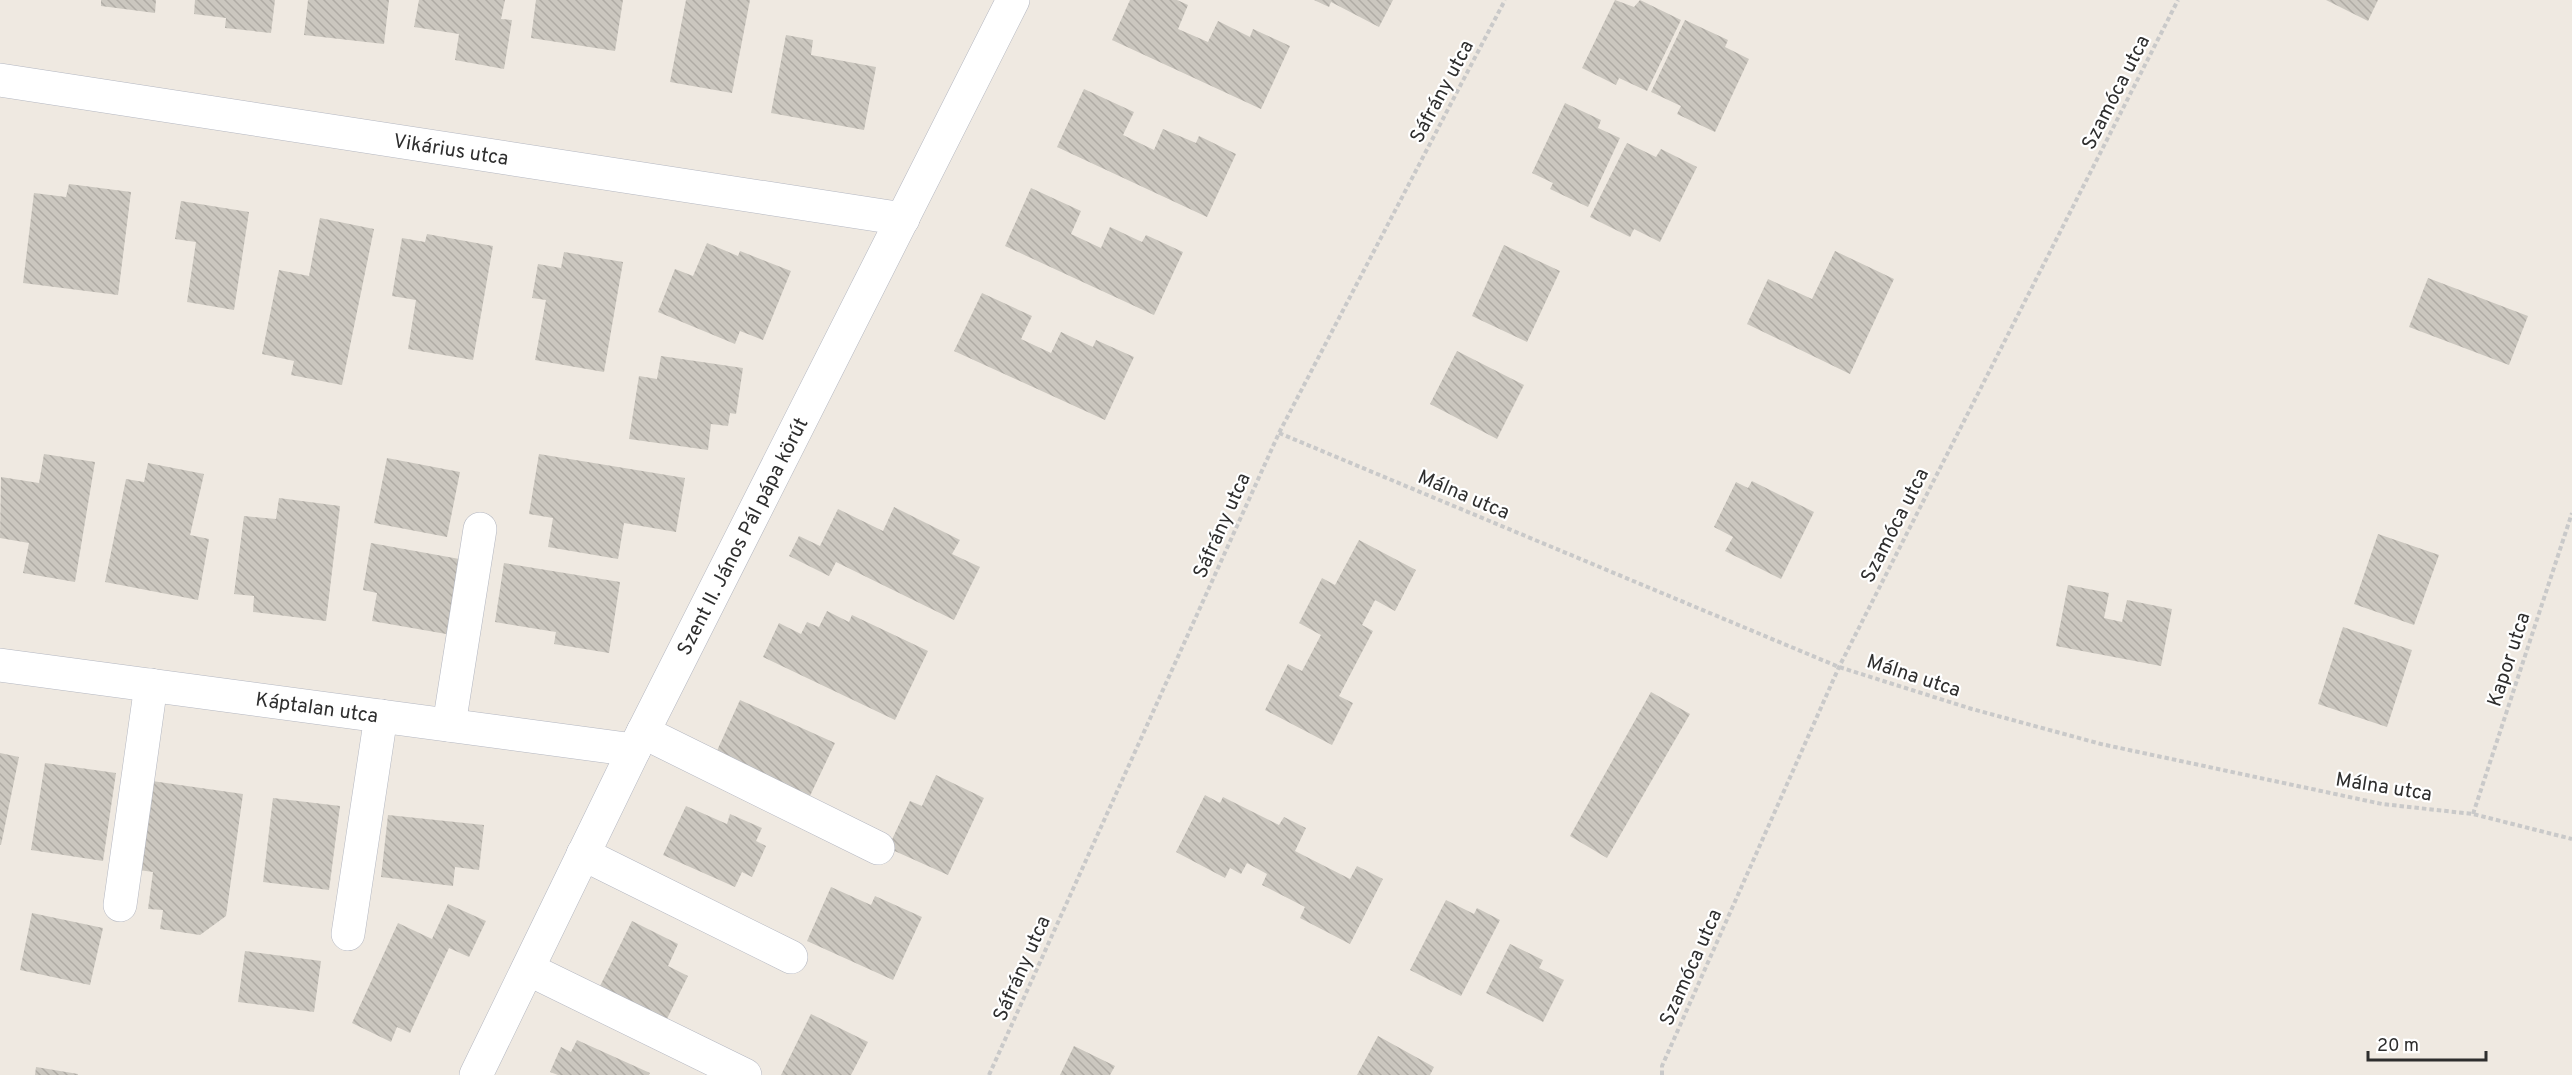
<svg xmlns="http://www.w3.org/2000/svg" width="2572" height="1075" font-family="Overpass,sans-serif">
  <defs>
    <pattern id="building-back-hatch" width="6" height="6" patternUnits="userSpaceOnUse" patternTransform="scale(1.5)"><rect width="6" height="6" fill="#cbc7bf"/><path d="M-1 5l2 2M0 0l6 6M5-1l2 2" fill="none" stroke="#afaba4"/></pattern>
  </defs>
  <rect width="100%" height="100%" fill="#efe9e1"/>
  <g fill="url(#building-back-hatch)">
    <polygon points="101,0 156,0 155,13 101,6"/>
    <polygon points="195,0 275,0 271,33 225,28 226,18 194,14"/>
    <polygon points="308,0 389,0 384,44 304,35"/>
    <polygon points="419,0 505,0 501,19 512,20 504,69 455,60 459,34 414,27"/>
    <polygon points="536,0 623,0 615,51 531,38"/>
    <polygon points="686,0 750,0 732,93 670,82"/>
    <polygon points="1130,0 1177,0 1188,5 1178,29 1208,42 1218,21 1250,37 1253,29 1290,46 1261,109 1112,40"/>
    <polygon points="1314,0 1393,0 1379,27 1331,2 1329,7"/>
    <polygon points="1615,0 1634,7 1640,0 1681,20 1647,91 1619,78 1616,85 1582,68"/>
    <polygon points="2326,0 2378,0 2368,21"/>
    <polygon points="1685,20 1728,40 1725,47 1749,59 1715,132 1677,114 1681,106 1651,92"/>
    <polygon points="786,35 813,40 811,55 876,67 864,130 771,113"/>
    <polygon points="1084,89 1134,112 1123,135 1154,150 1163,129 1196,143 1199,136 1236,154 1207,217 1057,147"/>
    <polygon points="1565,103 1601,120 1598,128 1620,138 1588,207 1550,189 1553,183 1532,173"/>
    <polygon points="1627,143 1656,157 1661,149 1697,167 1660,242 1634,229 1630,237 1590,217"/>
    <polygon points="69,184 131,192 118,295 23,283 34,193 66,197"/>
    <polygon points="1031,188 1081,211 1071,234 1101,248 1110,227 1142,242 1146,235 1183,252 1154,315 1005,246"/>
    <polygon points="181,201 249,212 234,310 187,302 196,242 175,239"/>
    <polygon points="320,218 374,229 342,385 291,375 294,361 262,354 279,270 309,276"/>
    <polygon points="427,234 493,246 473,360 408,349 416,300 392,296 402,238 425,242"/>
    <polygon points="707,243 738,256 740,251 791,271 763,340 740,331 735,344 658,312 675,269 693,276"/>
    <polygon points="1504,245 1560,271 1527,342 1472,316"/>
    <polygon points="1835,251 1894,279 1850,374 1747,324 1768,279 1812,299"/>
    <polygon points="564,252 623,262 604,372 535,360 546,300 532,298 538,264 561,268"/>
    <polygon points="2428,278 2528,316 2509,365 2409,327"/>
    <polygon points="982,293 1032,316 1021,339 1051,353 1061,332 1093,347 1096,340 1134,357 1105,420 954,351"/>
    <polygon points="1457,351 1524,385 1497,439 1430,404"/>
    <polygon points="661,356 743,368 736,414 730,413 728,426 711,424 708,450 629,439 639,376 657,379"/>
    <polygon points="44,454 95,462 75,582 23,573 29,543 0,538 1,477 39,483"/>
    <polygon points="539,454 685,478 676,532 624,523 618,559 548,547 553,518 529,514"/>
    <polygon points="387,458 460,472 447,537 374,523"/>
    <polygon points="148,463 204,474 190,535 209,539 198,600 105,582 126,479 144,482"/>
    <polygon points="1752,481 1814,512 1781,579 1725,551 1733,537 1714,527 1736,482 1748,488"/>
    <polygon points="279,498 340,506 326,621 253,612 254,596 234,594 244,516 276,519"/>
    <polygon points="894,507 960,540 952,554 980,567 954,620 836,562 829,576 789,556 799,536 820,546 838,509 883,531"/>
    <polygon points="2378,534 2439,555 2414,625 2354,604"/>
    <polygon points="1359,540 1416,570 1395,611 1375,600 1362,625 1373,631 1339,696 1353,703 1332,745 1265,710 1288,664 1302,671 1321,635 1299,623 1322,578 1335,585"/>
    <polygon points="371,543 465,560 452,635 372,621 377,593 363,590"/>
    <polygon points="504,563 620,582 609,653 554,644 556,632 495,622"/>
    <polygon points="2068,585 2109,593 2104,618 2122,622 2127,600 2172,609 2161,666 2056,646"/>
    <polygon points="827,611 849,622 852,615 928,651 895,720 763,657 779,623 801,634 807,622 819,627"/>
    <polygon points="2343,627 2412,650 2387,727 2318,704"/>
    <polygon points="1651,692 1690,714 1607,858 1570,836"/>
    <polygon points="740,700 835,743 809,798 715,755"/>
    <polygon points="0,753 19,757 1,845 0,845"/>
    <polygon points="45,763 116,773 103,861 31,850"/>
    <polygon points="936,775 984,798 948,875 888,848 910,801 922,806"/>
    <polygon points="152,781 243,794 226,916 200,935 160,929 163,910 148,909 153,872 139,870"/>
    <polygon points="1205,795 1220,803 1223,797 1279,825 1284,817 1306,828 1295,851 1350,879 1357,866 1383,879 1350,944 1300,918 1305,907 1262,885 1267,874 1247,863 1241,874 1230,868 1225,878 1176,852"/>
    <polygon points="273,798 340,806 329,890 263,882"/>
    <polygon points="686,806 727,824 730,814 762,828 756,841 766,846 752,877 742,872 735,887 663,855"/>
    <polygon points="388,815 484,825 479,870 455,867 453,886 381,877"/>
    <polygon points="831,887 871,905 875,896 922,917 893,980 807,941"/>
    <polygon points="1446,900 1474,914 1477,908 1500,920 1461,996 1410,970"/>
    <polygon points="448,904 486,921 469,957 449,948 410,1033 397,1027 391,1042 352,1023 398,923 432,939"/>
    <polygon points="32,913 103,928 90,985 20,970"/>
    <polygon points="632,921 678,944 668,966 688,976 666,1021 599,988"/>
    <polygon points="1510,944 1543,960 1539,968 1564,980 1543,1022 1486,993"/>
    <polygon points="245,951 321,961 314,1012 238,1002"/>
    <polygon points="811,1014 868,1042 851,1075 781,1075"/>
    <polygon points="1378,1036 1434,1067 1430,1075 1357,1075"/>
    <polygon points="577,1040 650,1073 649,1075 558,1075 550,1072 561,1047 571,1052"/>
    <polygon points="1074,1046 1115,1066 1110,1075 1060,1075"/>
    <polygon points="36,1067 78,1074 78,1075 35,1075"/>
  </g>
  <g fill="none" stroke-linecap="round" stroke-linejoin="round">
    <defs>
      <g id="minor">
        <polyline points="0,80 903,219"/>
        <polyline points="0,665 634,750"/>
        <polyline points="449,725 480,529"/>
        <polyline points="643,732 878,848"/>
        <polyline points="583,854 791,957"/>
        <polyline points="120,905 151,685"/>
        <polyline points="348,934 381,716"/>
        <polyline points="528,969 745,1075"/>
        <polyline points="476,1075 634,750 1013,0"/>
      </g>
    </defs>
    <use href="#minor" stroke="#b4b7c1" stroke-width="34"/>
    <g stroke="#c9c9c9" stroke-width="4" stroke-dasharray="4.5 3" stroke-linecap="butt">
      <polyline points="1279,433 1839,667 1972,709 2101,744 2382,804 2473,814 2572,839"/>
      <polyline points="2473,814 2572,513"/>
      <polyline points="989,1075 1279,433 1505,0"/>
      <polyline points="1662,1075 1662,1066 1839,667 2178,0"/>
    </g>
    <use href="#minor" stroke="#fff" stroke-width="33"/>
  </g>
  <g text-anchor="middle" stroke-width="4.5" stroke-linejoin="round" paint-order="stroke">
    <g font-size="20" fill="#2e2e2e" stroke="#fff">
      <text transform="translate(1441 91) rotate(-62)" y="7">Sáfrány utca</text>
      <text transform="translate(2115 92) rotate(-63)" y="7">Szamóca utca</text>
      <text transform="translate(451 149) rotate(9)" y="7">Vikárius utca</text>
      <text transform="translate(1464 494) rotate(23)" y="7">Málna utca</text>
      <text transform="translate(1221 525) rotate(-66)" y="7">Sáfrány utca</text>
      <text transform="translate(1894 525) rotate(-63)" y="7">Szamóca utca</text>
      <text transform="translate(742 536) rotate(-63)" y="7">Szent II. János Pál pápa körút</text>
      <text transform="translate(2508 659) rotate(-72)" y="7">Kapor utca</text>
      <text transform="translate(1914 675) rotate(18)" y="7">Málna utca</text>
      <text transform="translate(317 707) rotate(8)" y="7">Káptalan utca</text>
      <text transform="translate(2384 786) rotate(9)" y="7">Málna utca</text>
      <text transform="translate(1690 967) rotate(-66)" y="7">Szamóca utca</text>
      <text transform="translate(1021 968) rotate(-66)" y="7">Sáfrány utca</text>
    </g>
  </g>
  <path d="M2368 1051v9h118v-9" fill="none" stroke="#2e2e2e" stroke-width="3"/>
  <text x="2377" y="1051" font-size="18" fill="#2e2e2e" stroke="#ffffff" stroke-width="4.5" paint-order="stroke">20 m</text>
</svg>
